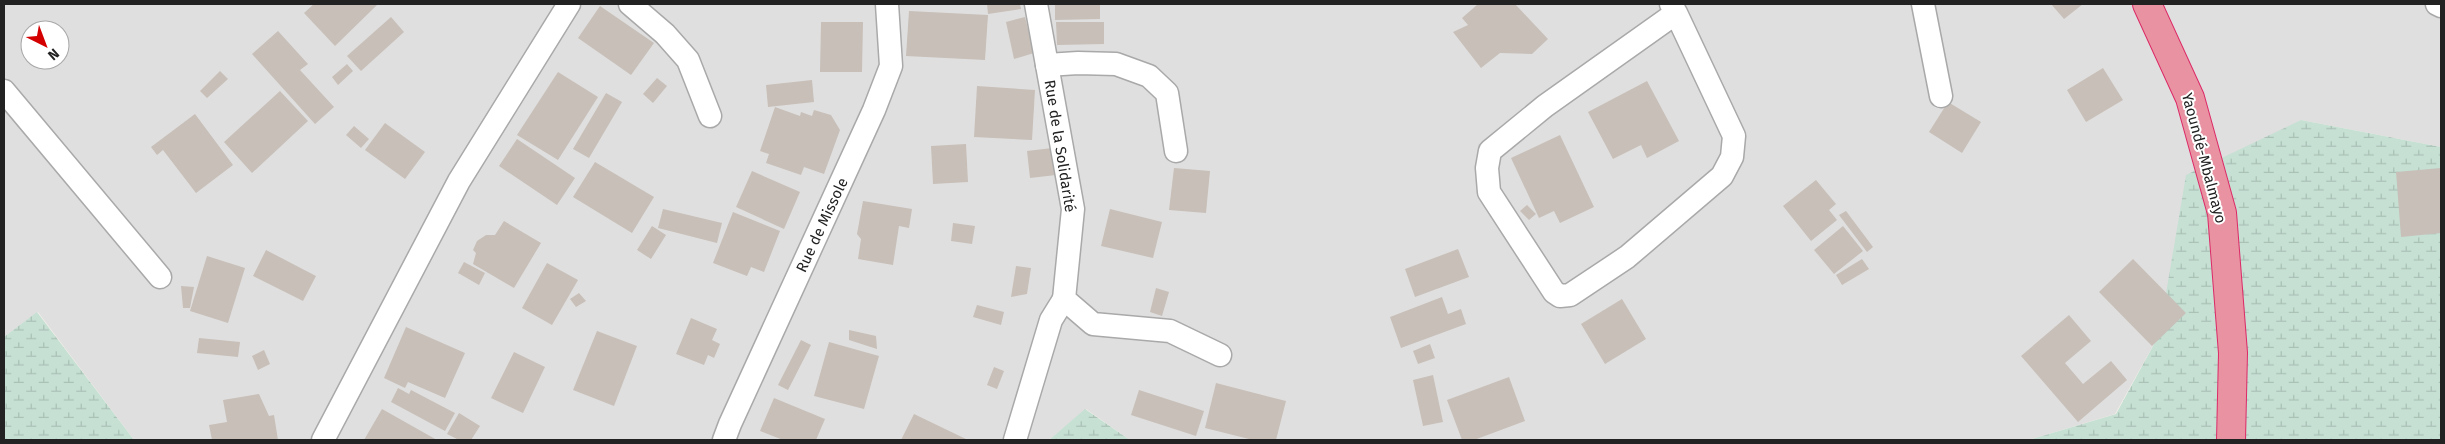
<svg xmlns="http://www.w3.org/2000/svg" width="2445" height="444" font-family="'Fira Sans',sans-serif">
  <defs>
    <pattern id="wetland-marsh" width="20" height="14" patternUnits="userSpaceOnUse" patternTransform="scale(1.25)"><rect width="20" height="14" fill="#c6e0d4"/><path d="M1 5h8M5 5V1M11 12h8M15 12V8" fill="none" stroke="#aac0b6"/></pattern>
  </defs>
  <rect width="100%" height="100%" fill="#f2efe9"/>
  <path fill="#e0dfdf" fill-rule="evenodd" d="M4 4H2441V147L2301 120 2159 335 2115 414 2029 440H1130L1086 409 1049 440H134L38 312 4 337ZM30 30H60V60H30Z"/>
  <g fill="url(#wetland-marsh)">
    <polygon points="2301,120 2441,147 2441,440 2029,440 2116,414 2159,335 2186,175"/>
    <polygon points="37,312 134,440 4,440 4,337"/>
    <polygon points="1085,409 1130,440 1049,440"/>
  </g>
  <g fill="#c7bfb8">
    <polygon points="314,4 375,4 377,5 335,46 304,13"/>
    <polygon points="987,4 1020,4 1021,9 988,14"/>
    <polygon points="1055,4 1100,4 1100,19 1055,20"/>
    <polygon points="1478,4 1515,4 1548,39 1532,54 1500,53 1481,68 1453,32 1468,25 1462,18"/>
    <polygon points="2051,4 2083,4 2064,19"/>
    <polygon points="600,6 654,43 631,75 578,38"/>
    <polygon points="909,11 988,15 985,60 906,56"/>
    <polygon points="391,17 404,32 361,71 347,56"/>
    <polygon points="1025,17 1034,53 1014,59 1006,22"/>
    <polygon points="821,22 863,22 862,72 820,72"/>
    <polygon points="1056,22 1104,22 1104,44 1057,45"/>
    <polygon points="278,31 308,64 300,70 334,107 315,124 252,54"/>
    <polygon points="347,64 353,71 338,85 332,77"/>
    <polygon points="2103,68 2123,100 2086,122 2067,90"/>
    <polygon points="220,71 228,79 207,98 200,91"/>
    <polygon points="558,72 598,97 558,160 517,135"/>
    <polygon points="657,78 667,86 653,103 643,94"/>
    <polygon points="812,80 814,102 768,107 766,85"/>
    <polygon points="1647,81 1679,141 1647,158 1641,145 1613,159 1588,112"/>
    <polygon points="977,86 1035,90 1032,140 974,137"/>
    <polygon points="280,91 308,121 252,173 224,142"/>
    <polygon points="606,93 622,102 589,158 573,149"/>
    <polygon points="1948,102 1981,122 1962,153 1929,132"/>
    <polygon points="775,107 800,116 801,112 812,116 814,110 831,115 840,130 824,174 804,167 801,175 766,163 769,154 760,151"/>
    <polygon points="195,114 233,165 196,193 163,150 157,155 151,147"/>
    <polygon points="385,123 425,152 405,179 365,150"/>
    <polygon points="354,126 369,139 361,148 346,135"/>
    <polygon points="1560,135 1594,207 1560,223 1554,211 1539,218 1511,158"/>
    <polygon points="517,139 575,178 557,205 499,166"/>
    <polygon points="966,144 968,182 933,184 931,146"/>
    <polygon points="1052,148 1056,175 1030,178 1027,151"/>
    <polygon points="595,162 654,197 632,233 573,197"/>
    <polygon points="1174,168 1210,171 1206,213 1169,210"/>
    <polygon points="2441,168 2441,233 2401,237 2396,172"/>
    <polygon points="752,171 800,192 784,229 736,207"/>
    <polygon points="1816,180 1836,204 1829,210 1837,220 1811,241 1783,206"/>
    <polygon points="863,201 912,209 909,228 899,226 893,265 858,259 861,239 857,234"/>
    <polygon points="1527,205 1536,214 1529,220 1520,211"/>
    <polygon points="663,209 722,223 717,243 658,228"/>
    <polygon points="1110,209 1162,222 1153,258 1101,246"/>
    <polygon points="1846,211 1873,247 1867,252 1839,215"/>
    <polygon points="733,212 780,231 764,272 751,267 747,276 713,263"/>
    <polygon points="504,221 541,243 514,288 473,264 476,253 473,250 477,241 486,235 495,235"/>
    <polygon points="953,223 975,226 972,244 951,241"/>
    <polygon points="652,226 666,235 651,259 637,250"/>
    <polygon points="1843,226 1863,251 1834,274 1814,250"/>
    <polygon points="1458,249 1469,277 1415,297 1405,269"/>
    <polygon points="266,250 316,276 303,301 253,276"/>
    <polygon points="207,256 245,268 228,323 190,311"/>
    <polygon points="1862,259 1869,269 1842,285 1836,275"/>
    <polygon points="2133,259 2186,313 2152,346 2099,292"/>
    <polygon points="464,262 485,273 479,285 458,273"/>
    <polygon points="547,263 578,280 552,325 522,308"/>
    <polygon points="1016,266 1031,268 1027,294 1011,297"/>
    <polygon points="181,286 194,287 190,308 183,308"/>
    <polygon points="1156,288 1169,292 1162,316 1150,312"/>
    <polygon points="579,293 586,301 576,307 570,299"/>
    <polygon points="1442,297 1448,314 1461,309 1466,324 1401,348 1390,317"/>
    <polygon points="1622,299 1646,339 1605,364 1581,324"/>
    <polygon points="977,305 1004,312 1001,325 973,317"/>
    <polygon points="2069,315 2091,341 2065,363 2083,384 2111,361 2127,380 2078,422 2021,356"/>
    <polygon points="691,318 717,329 712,340 720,344 714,358 708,355 704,365 676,354"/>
    <polygon points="406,327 465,353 445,398 408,382 405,388 384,378"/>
    <polygon points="849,330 876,336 877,349 849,340"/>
    <polygon points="597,331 637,346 614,406 573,390"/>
    <polygon points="199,338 240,342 238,357 197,353"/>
    <polygon points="801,340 811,345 788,390 778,385"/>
    <polygon points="829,342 879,356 864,409 814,396"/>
    <polygon points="1430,344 1435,358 1418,364 1413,351"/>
    <polygon points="264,350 270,364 258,370 252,356"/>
    <polygon points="514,352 545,367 523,413 491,398"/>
    <polygon points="994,367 1004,371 997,389 987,385"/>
    <polygon points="1433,375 1443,422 1423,426 1413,380"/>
    <polygon points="1509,377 1525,421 1474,440 1462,440 1447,400"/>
    <polygon points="1216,383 1286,401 1276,440 1253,440 1205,428"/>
    <polygon points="398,388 409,394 411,390 455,413 445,431 391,402"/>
    <polygon points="1139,390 1204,411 1196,436 1131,415"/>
    <polygon points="259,394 269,416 274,415 278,440 212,440 209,425 227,422 223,400"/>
    <polygon points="774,398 825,419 816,440 783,440 760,431"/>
    <polygon points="382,409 437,440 364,440"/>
    <polygon points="459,413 480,426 471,440 459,440 447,434"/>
    <polygon points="914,414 968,440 901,440"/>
  </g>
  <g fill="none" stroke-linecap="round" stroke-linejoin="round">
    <defs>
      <g id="minor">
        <polyline points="630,4 665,34 688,60 710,116"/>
        <polyline points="1036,4 1073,209 1064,299 1093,324 1170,331 1220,355"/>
        <polyline points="1671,4 1676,13 1734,136 1732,157 1722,176 1627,257 1570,295 1560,296 1554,292 1489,192 1487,168 1490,151 1545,106 1676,13"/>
        <polyline points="1923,4 1941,96"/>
        <polyline points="2437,4 2441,6"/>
        <polyline points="1047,65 1078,63 1116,64 1149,76 1167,93 1176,151"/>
        <polyline points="4,91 160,277"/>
        <polyline points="323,440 459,181 569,4"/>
        <polyline points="724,440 730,424 874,110 891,66 887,4"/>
        <polyline points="1015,440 1051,320 1064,299"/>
      </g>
      <polyline id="highway" points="2147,4 2190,98 2222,213 2233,353 2231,440"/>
    </defs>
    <use href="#minor" stroke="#a9a9a9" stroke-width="25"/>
    <use href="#highway" stroke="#dc2a67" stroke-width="30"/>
    <use href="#minor" stroke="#fff" stroke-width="22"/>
    <use href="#highway" stroke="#e892a2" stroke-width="28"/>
  </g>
  <g text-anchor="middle" stroke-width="4" stroke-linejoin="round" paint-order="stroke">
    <g font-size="15" fill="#222" stroke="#fff">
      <text transform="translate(1060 146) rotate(81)" y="5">Rue de la Solidarité</text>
      <text transform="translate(2204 158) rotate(75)" y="5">Yaoundé-Mbalmayo</text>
      <text transform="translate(822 225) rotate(-65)" y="5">Rue de Missole</text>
    </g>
  </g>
  <rect width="2445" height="444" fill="none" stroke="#222222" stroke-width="10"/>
  <g transform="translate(45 45) rotate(138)"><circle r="24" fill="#ffffff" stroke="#a7a7a7"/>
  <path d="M0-4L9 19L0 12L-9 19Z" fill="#d40000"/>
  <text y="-8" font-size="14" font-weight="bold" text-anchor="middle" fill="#222222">N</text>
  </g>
</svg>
